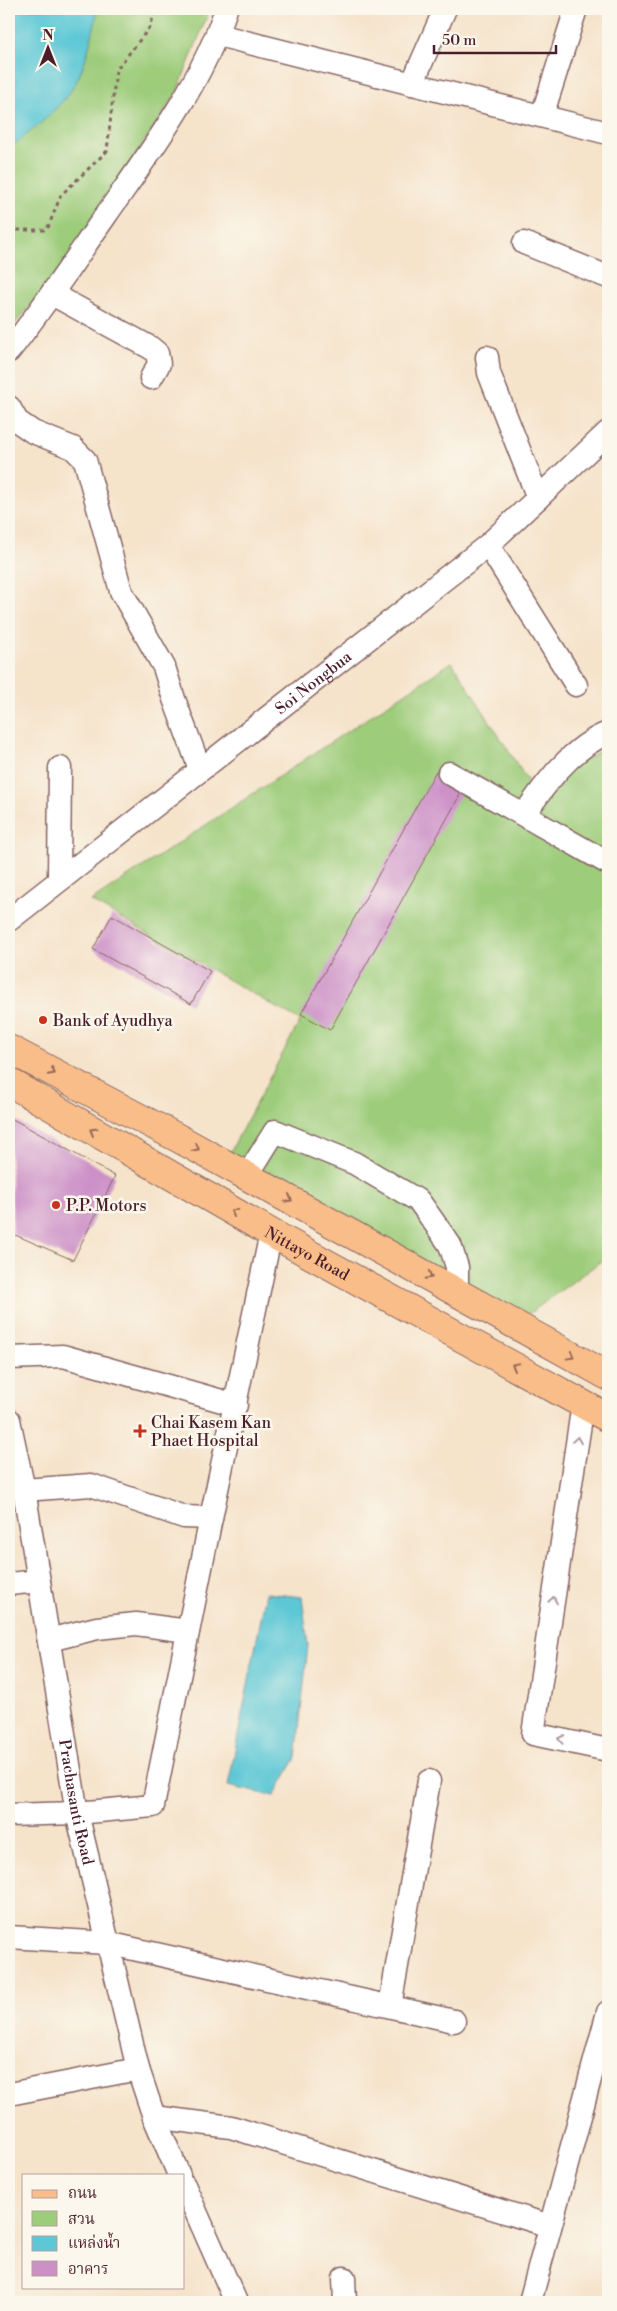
<svg xmlns="http://www.w3.org/2000/svg" width="617" height="2311" font-family="'Libre Bodoni','Noto Serif Thai',serif">
  <rect width="100%" height="100%" fill="#fbf7ec"/>
  <filter id="ink" filterUnits="userSpaceOnUse"><feTurbulence type="fractalNoise" baseFrequency=".02" numOctaves="2"/><feDisplacementMap in="SourceGraphic" scale="10" xChannelSelector="R" yChannelSelector="G"/><feConvolveMatrix kernelMatrix="1 2 1 2 8 2 1 2 1" color-interpolation-filters="sRGB"/></filter>
  <filter id="wash" filterUnits="userSpaceOnUse"><feTurbulence type="fractalNoise" baseFrequency=".0096" numOctaves="4" result="noise"/><feDisplacementMap in="SourceGraphic" scale="20" xChannelSelector="R" yChannelSelector="G"/><feGaussianBlur stdDeviation="1.12" result="paint"/><feColorMatrix in="noise" values="0 0 0 0 0 0 0 0 0 0 0 0 0 0 0 0 0 1.4 0 .05"/><feComposite in="paint" operator="in"/></filter>
  <g filter="url(#wash)">
    <rect width="100%" height="100%" fill="#f5e3ca"/>
    <g fill="#9dcc7a" stroke="#747652">
      <polygon points="9,9 210,9 177,92 61,269 9,331"/>
      <polygon points="452,662 534,791 608,746 608,1256 523,1318 229,1154 300,1021 91,901"/>
    </g>
    <g fill="#5cc7d5" stroke="#537380">
      <path d="M9 9H98C94 29 89 50 82 69 71 101 35 129 9 148Z"/>
      <polygon points="266,1593 302,1597 308,1645 296,1758 274,1796 228,1786"/>
    </g>
    <g id="blocks">
      <g fill="#cc90c7">
        <polygon points="436,771 465,786 330,1030 301,1014"/>
        <polygon points="112,915 210,971 191,1004 93,949"/>
        <polygon points="9,1117 115,1176 73,1260 13,1234"/>
      </g>
    </g>
  </g>
  <g filter="url(#ink)">
    <use href="#blocks" fill-opacity="0" stroke="#866463" stroke-width="1"/>
    <g fill="none" stroke-linecap="round" stroke-linejoin="round">
      <defs>
        <g id="minor">
          <polyline points="218,35 608,133"/>
          <polyline points="412,84 445,9"/>
          <polyline points="542,116 576,9"/>
          <polyline points="524,243 608,277"/>
          <polyline points="52,294 151,348 157,353 159,364 151,378"/>
          <path d="M9 351C44 307 74 261 106 215 150 152 202 83 226 9"/>
          <polyline points="487,357 489,373 538,498"/>
          <polyline points="9,407 17,421 33,432 73,448 85,460 121,591 164,667 174,699 200,769"/>
          <polyline points="488,545 576,685"/>
          <polyline points="449,773 608,863"/>
          <path d="M524 815C545 784 572 747 608 733"/>
          <polyline points="59,880 60,768"/>
          <path id="s1" d="M9 920 488 545 608 432"/>
          <polyline points="247,1176 275,1131 354,1163 419,1201 450,1245 457,1267 457,1291"/>
          <polyline points="9,1358 63,1356 236,1405"/>
          <polyline points="583,1404 533,1734 608,1750"/>
          <path id="s2" d="M9 1420 24 1490 77 1813 138 2069 154 2117 179 2175"/>
          <polyline points="24,1490 91,1485 184,1517 211,1518"/>
          <polyline points="9,1584 39,1581"/>
          <polyline points="49,1640 97,1628 136,1624 188,1631"/>
          <polyline points="9,1815 77,1813 153,1806 211,1518 271,1233"/>
          <polyline points="9,1937 107,1943 454,2021"/>
          <polyline points="390,2006 429,1781"/>
          <polyline points="9,2094 138,2069"/>
          <polyline points="154,2117 231,2127 550,2226"/>
          <polyline points="184,2185 236,2302"/>
          <polyline points="344,2278 345,2302"/>
          <polyline points="530,2302 608,2012"/>
        </g>
        <g id="major">
          <polyline points="9,1049 178,1138 608,1376"/>
          <path id="s3" d="M9 1082 271 1233 608 1418"/>
        </g>
      </defs>
      <use href="#minor" stroke="#866463" stroke-width="25"/>
      <use href="#major" stroke="#866463" stroke-width="30"/>
      <polyline stroke="#866463" stroke-width="3" stroke-dasharray="4 4" stroke-linecap="butt" points="9,230 47,230 61,195 107,151 116,70 150,27 156,9"/>
      <use href="#minor" stroke="#fff" stroke-width="22"/>
      <use href="#major" stroke="#f8bd89" stroke-width="28"/>
    </g>
    <defs><path id="oneway-chevron" d="M-2-3.5L2.5 0L-2 3.5" fill="none" stroke-width="1.6" stroke-linecap="round" stroke-linejoin="round" transform="scale(1.25)"/></defs>
    <g stroke="#986655">
      <use href="#oneway-chevron" transform="translate(52 1072) rotate(28)"/>
      <use href="#oneway-chevron" transform="translate(93 1131) rotate(-150)"/>
      <use href="#oneway-chevron" transform="translate(196 1148) rotate(29)"/>
      <use href="#oneway-chevron" transform="translate(289 1199) rotate(29)"/>
      <use href="#oneway-chevron" transform="translate(234 1212) rotate(-150)"/>
      <use href="#oneway-chevron" transform="translate(429 1276) rotate(28)"/>
      <use href="#oneway-chevron" transform="translate(571 1356) rotate(29)"/>
      <use href="#oneway-chevron" transform="translate(515 1366) rotate(-151)"/>
    </g>
    <g stroke="#ae9aa0">
      <use href="#oneway-chevron" transform="translate(577 1440) rotate(-81)"/>
      <use href="#oneway-chevron" transform="translate(553 1600) rotate(-81)"/>
      <use href="#oneway-chevron" transform="translate(561 1739) rotate(-168)"/>
    </g>
  </g>
  <g fill="#c8321e" stroke="#fbf7ec" stroke-width="2">
    <circle cx="43" cy="1020" r="5"/>
    <circle cx="56" cy="1205" r="5"/>
    <path d="M137.5 1423.5h5v5h5v5h-5v5h-5v-5h-5v-5h5z"/>
  </g>
  <g text-anchor="middle" stroke-width="5" stroke-linejoin="round" paint-order="stroke">
    <g font-size="16" fill="#4a1f2b" stroke="#fbf7ec">
      <text dy="6" stroke="none"><textPath href="#s1" startOffset="386">Soi Nongbua</textPath></text>
      <text dy="6" stroke="none"><textPath href="#s3" startOffset="344">Nittayo Road</textPath></text>
      <text dy="6" stroke="none"><textPath href="#s2" startOffset="388">Prachasanti Road</textPath></text>
    </g>
    <g font-size="16" fill="#4a1f2b" stroke="#fbf7ec" text-anchor="start">
      <text x="53" y="1026">Bank of Ayudhya</text>
      <text x="66" y="1211">P.P. Motors</text>
      <text x="151" y="1428">Chai Kasem Kan<tspan x="151" dy="18">Phaet Hospital</tspan></text>
    </g>
  </g>
  <rect width="617" height="2311" fill="none" stroke="#fbf7ec" stroke-width="30"/>
  <rect x="22" y="2174" width="162" height="115" fill="#fbf7ec" stroke="#b4a19f"/>
  <rect x="32" y="2190" width="25" height="8" fill="#f8bd89" stroke="#b4a19f"/>
  <text x="68" y="2198" font-size="15" fill="#4a1f2b">ถนน</text>
  <rect x="32" y="2211" width="25" height="15" fill="#9dcc7a" stroke="#b4a19f"/>
  <text x="68" y="2224" font-size="15" fill="#4a1f2b">สวน</text>
  <rect x="32" y="2236" width="25" height="15" fill="#5cc7d5" stroke="#b4a19f"/>
  <text x="68" y="2248" font-size="15" fill="#4a1f2b">แหล่งน้ำ</text>
  <rect x="32" y="2261" width="25" height="15" fill="#cc90c7" stroke="#b4a19f"/>
  <text x="68" y="2274" font-size="15" fill="#4a1f2b">อาคาร</text>
  <g transform="translate(48 48)" stroke="#fbf7ec" stroke-width="4" paint-order="stroke">
  <path d="M0-4L9 19L0 12L-9 19Z" fill="#4a1f2b"/>
  <text y="-8" font-size="14" font-weight="bold" text-anchor="middle" fill="#4a1f2b">N</text>
  </g>
  <path d="M434 45v8h122v-8" fill="none" stroke="#4a1f2b" stroke-width="2.5"/>
  <text x="442" y="45" font-size="15" fill="#4a1f2b" stroke="#fbf7ec" stroke-width="4" paint-order="stroke">50 m</text>
</svg>
